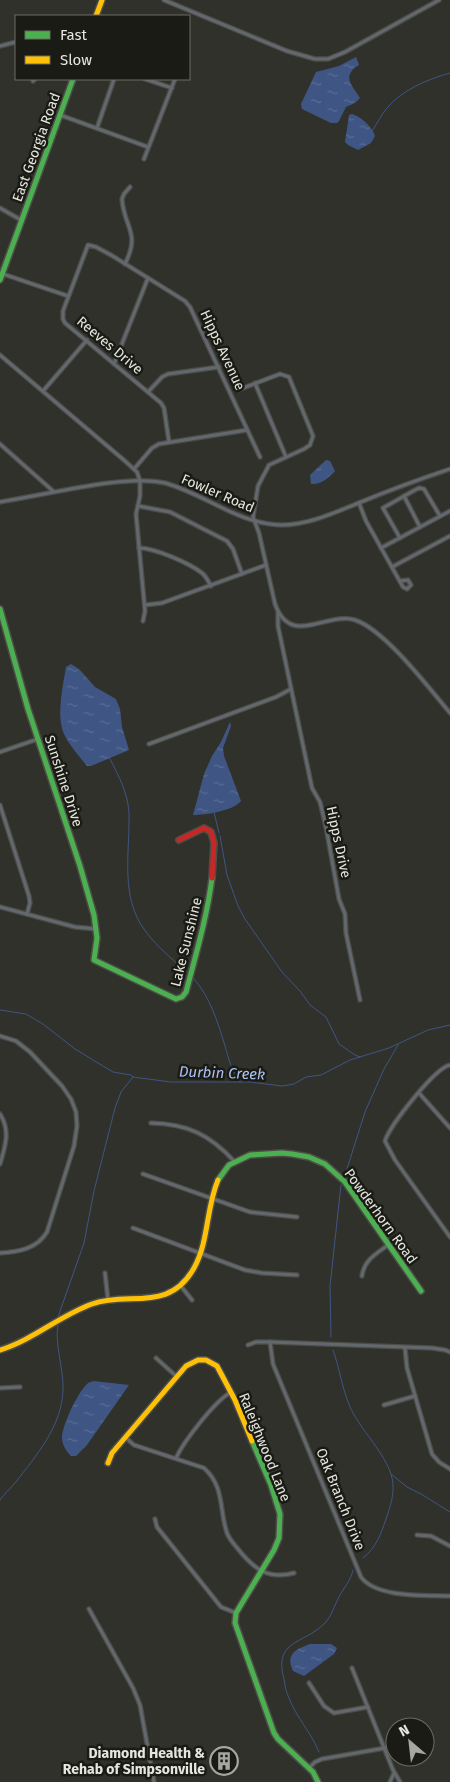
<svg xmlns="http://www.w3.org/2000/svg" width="450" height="1782" font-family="'Fira Sans',sans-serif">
  <defs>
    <pattern id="water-ripples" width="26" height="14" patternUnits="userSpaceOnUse" patternTransform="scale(1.25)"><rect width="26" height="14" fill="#3f5584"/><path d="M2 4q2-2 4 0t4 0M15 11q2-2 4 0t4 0" fill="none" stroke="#5b6d95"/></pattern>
  </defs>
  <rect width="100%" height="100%" fill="#30312a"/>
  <g fill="url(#water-ripples)">
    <path d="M356 57 359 65C341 76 352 85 360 98L355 103 346 107 339 121 337 123H331L302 109 301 104 316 72 339 66Z"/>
    <path d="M352 114C362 117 372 127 375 136L371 143 358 150 348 145 345 142 349 115Z"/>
    <path d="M326 460 330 461 335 471C329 478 320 485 311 484L310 475Z"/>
    <path d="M71 664 79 669 95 687 116 699 120 709 122 727 129 750 91 766H87C79 756 69 745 64 734 56 717 63 685 66 667Z"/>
    <path d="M230 722 231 726 223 748 224 756 241 801C233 811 205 815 193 815L204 774 212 756 221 742Z"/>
    <path d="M94 1381 129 1385 87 1445 76 1456H71C66 1451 63 1446 62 1439 61 1427 78 1392 87 1384 89 1382 91 1382 94 1381Z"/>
    <path d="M310 1644H331L337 1648 334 1654 304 1676 293 1671C285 1654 296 1649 310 1644Z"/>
  </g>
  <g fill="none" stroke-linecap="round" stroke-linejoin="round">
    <g stroke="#3f5584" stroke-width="1">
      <path d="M372 131C377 124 381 115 387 108 402 90 428 79 450 73"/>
      <path d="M110 759C119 776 128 794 129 813 130 849 121 890 140 923 152 943 171 958 188 973"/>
      <polyline points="214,812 219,833"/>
      <polyline points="220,836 227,875 238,906 245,919 282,972 300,991 310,1005 326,1017 339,1044 355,1055 360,1057"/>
      <path d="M193 978C210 996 218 1023 225 1046 229 1059 231 1071 240 1082"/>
      <polyline points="0,1010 26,1014 43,1024 75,1049 98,1063 113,1072 131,1075 133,1077 171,1082 250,1082 282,1086 294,1084 306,1077 321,1075 350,1060 389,1048 428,1030 450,1025"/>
      <polyline points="346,1172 365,1112 384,1069 398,1045"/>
      <polyline points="58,1317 84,1243 94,1191 115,1108 121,1092 133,1077"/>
      <polyline points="331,1337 330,1286 341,1185"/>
      <path d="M333 1350C340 1369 342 1390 351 1409 362 1433 395 1462 393 1489 393 1499 389 1510 386 1519 381 1534 376 1548 363 1558"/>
      <polyline points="391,1474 407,1487 421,1494 450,1512"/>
      <path d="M0 1500C4 1494 10 1489 15 1483 36 1456 62 1426 63 1390 64 1370 54 1342 58 1325"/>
      <path d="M319 1752C311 1732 296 1717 289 1698 286 1692 285 1686 284 1679 273 1640 304 1644 324 1624 332 1616 334 1606 339 1597 344 1587 351 1581 353 1570"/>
    </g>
    <defs>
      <g id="street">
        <polyline points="164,0 287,51 315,59 328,59 345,52 439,0"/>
        <polyline points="0,46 16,42"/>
        <polyline points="145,79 172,88"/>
        <polyline points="33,81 35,79"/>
        <polyline points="60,115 148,147"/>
        <polyline points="97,128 114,79"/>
        <polyline points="144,159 175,79"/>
        <polyline points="0,208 21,220"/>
        <path d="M125 264C141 232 124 228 122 199L124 194 130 187"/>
        <polyline points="3,274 68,296"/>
        <polyline points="0,355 125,461 137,472 140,481 140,496 136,514 145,611 143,621"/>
        <polyline points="114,364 148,278"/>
        <polyline points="255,383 286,457"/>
        <path d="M238 390 280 374 289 377 313 436 310 445 304 449 269 465 258 486 253 517 259 533 275 604C291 648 326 611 355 620 385 630 429 688 450 713"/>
        <polyline points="43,391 87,340"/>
        <polyline points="148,392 162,377 168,374 219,367"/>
        <polyline points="169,442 164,408 161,403 65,323 63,319 63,311 88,245 96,247 111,255 185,301 190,307 260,457"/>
        <polyline points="0,444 53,491"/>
        <polyline points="134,469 152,448 159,444 247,430"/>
        <polyline points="404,496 420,527"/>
        <path d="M0 502C36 496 71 488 108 483 126 481 146 479 165 483 205 494 238 524 281 525 309 525 336 512 361 502 390 490 420 479 450 469"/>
        <polyline points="359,503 366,521 403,587 407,589 411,585 408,580 400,581"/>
        <polyline points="138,506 170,512 227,541 233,549 242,574"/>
        <polyline points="400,538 383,508 415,490 419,488 424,489 440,516"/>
        <path d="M139 548C155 548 189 563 202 573 206 576 208 581 211 586"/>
        <polyline points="381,548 450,511"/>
        <polyline points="392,567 450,536"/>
        <polyline points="145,605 162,603 266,565"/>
        <polyline points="278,613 278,626 312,788 320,802 326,827 339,899 345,914 346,933 360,1000"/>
        <polyline points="149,744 276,697 291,689"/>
        <polyline points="0,752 38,739"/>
        <polyline points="0,805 29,896 30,903 27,914"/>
        <polyline points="0,907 75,927 96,929"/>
        <path d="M0 1036 16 1041 30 1052 62 1086 71 1099 76 1112 77 1126 74 1146 47 1232C37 1249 18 1252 0 1253"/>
        <path d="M450 1065C435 1068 390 1125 385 1141L395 1160 450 1237"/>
        <polyline points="419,1093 450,1128"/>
        <path d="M0 1114C11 1131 5 1147 0 1164"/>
        <path d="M151 1123C187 1124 209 1134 234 1161"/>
        <polyline points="143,1174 250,1212 297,1217"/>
        <polyline points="133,1228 245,1270 262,1273 297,1275"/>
        <polyline points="105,1273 108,1300"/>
        <path d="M362 1276C364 1260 376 1254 388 1245"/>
        <polyline points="180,1285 192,1300"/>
        <path d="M270 1342 273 1364 361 1577C376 1598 425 1595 450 1596"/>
        <polyline points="248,1345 256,1342 270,1342 432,1348 445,1350 450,1352"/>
        <polyline points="405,1348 407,1368 432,1454 439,1462 450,1469"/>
        <polyline points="156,1358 176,1376"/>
        <polyline points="0,1388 20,1387"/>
        <polyline points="384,1405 415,1396"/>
        <path d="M125 1437 134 1445 204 1468C225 1487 219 1510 227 1533 229 1539 234 1544 238 1549 254 1569 268 1580 294 1573"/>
        <path d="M176 1458C184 1441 214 1402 231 1392"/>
        <polyline points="155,1519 157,1527 221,1607 236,1613"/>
        <polyline points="417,1535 431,1536 450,1546"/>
        <polyline points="89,1609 133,1688 140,1705 154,1782"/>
        <polyline points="352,1668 393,1770 400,1782"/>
        <polyline points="309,1683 324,1706 334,1713 368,1707"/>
        <polyline points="309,1768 315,1762 322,1759 385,1748"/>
        <polyline points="390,1782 394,1773"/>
      </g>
      <g id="fast">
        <polyline points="0,280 73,79"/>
        <path d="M0 609 28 709 80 866 94 915 97 938 94 960 176 999 182 997 186 992C196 954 207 917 212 878"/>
        <polyline points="218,1180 229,1165 250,1155 282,1153 292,1154 309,1157 325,1164 345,1182 421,1291"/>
        <polyline points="252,1441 271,1485 280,1514 279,1538 274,1550 236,1613 235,1623 274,1733 278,1739 313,1772 318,1782"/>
      </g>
      <g id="slow">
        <polyline points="96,16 102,0"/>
        <path d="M0 1350C33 1340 59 1316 92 1304 129 1291 169 1313 194 1268 209 1241 206 1208 218 1180"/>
        <polyline points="108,1463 112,1453 186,1366 198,1360 206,1360 217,1366 235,1400 252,1441"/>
      </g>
      <polyline id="jam" points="179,840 204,828 211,832 214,843 212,878"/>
    </defs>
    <use href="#street" stroke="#4c4d48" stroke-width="5.5"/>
    <use href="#fast" stroke="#4c4d48" stroke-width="8"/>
    <use href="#slow" stroke="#4c4d48" stroke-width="8"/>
    <use href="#jam" stroke="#4c4d48" stroke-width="8"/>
    <use href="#street" stroke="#63686e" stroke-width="3"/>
    <use href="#fast" stroke="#4caf50" stroke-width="5"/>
    <use href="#slow" stroke="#ffc107" stroke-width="5"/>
    <use href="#jam" stroke="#c62828" stroke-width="5"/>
  </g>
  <defs>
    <symbol id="building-ring" viewBox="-11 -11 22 22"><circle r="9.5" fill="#1b1b15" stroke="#a6a79f" stroke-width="1.5"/><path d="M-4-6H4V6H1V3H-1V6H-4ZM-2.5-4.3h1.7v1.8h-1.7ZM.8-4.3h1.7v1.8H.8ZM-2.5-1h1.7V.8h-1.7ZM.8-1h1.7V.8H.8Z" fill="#a6a79f"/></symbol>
  </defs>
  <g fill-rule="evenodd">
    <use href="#building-ring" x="208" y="1745" width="32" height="32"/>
  </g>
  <g text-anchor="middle" stroke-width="5" stroke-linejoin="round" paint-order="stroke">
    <g font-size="14" fill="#e5e6de" stroke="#1b1b15">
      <text transform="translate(36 147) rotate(-70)" y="5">East Georgia Road</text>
      <text transform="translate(110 345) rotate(40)" y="5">Reeves Drive</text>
      <text transform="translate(223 350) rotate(65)" y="5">Hipps Avenue</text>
      <text transform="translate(218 493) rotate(23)" y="5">Fowler Road</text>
      <text transform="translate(64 781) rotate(72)" y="5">Sunshine Drive</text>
      <text transform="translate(339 842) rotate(78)" y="5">Hipps Drive</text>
      <text transform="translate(186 942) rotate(-76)" y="5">Lake Sunshine</text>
      <text transform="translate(381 1216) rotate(54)" y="5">Powderhorn Road</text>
      <text transform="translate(265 1447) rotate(68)" y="5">Raleighwood Lane</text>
      <text transform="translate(341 1499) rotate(68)" y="5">Oak Branch Drive</text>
    </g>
    <g font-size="14" font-weight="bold" fill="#e5e6de" stroke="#1b1b15" text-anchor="end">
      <text x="205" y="1758">Diamond Health &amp;<tspan x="205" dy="16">Rehab of Simpsonville</tspan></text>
    </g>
    <g font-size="15" font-style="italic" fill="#aac1f0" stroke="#1b1b15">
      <text transform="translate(222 1073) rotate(2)" y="5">Durbin Creek</text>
    </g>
  </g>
  <rect x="15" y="15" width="175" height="65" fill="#1b1b15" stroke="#6c6c65"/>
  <rect x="25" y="31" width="25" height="8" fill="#4caf50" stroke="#6c6c65"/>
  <text x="60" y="40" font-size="15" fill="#e5e6de">Fast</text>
  <rect x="25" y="56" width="25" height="8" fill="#ffc107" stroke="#6c6c65"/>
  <text x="60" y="65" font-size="15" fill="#e5e6de">Slow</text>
  <g transform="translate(410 1742) rotate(332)"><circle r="24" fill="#1b1b15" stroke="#6c6c65"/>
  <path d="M0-4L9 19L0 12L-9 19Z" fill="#a6a79f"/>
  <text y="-8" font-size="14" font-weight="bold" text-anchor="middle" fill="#e5e6de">N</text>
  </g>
</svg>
